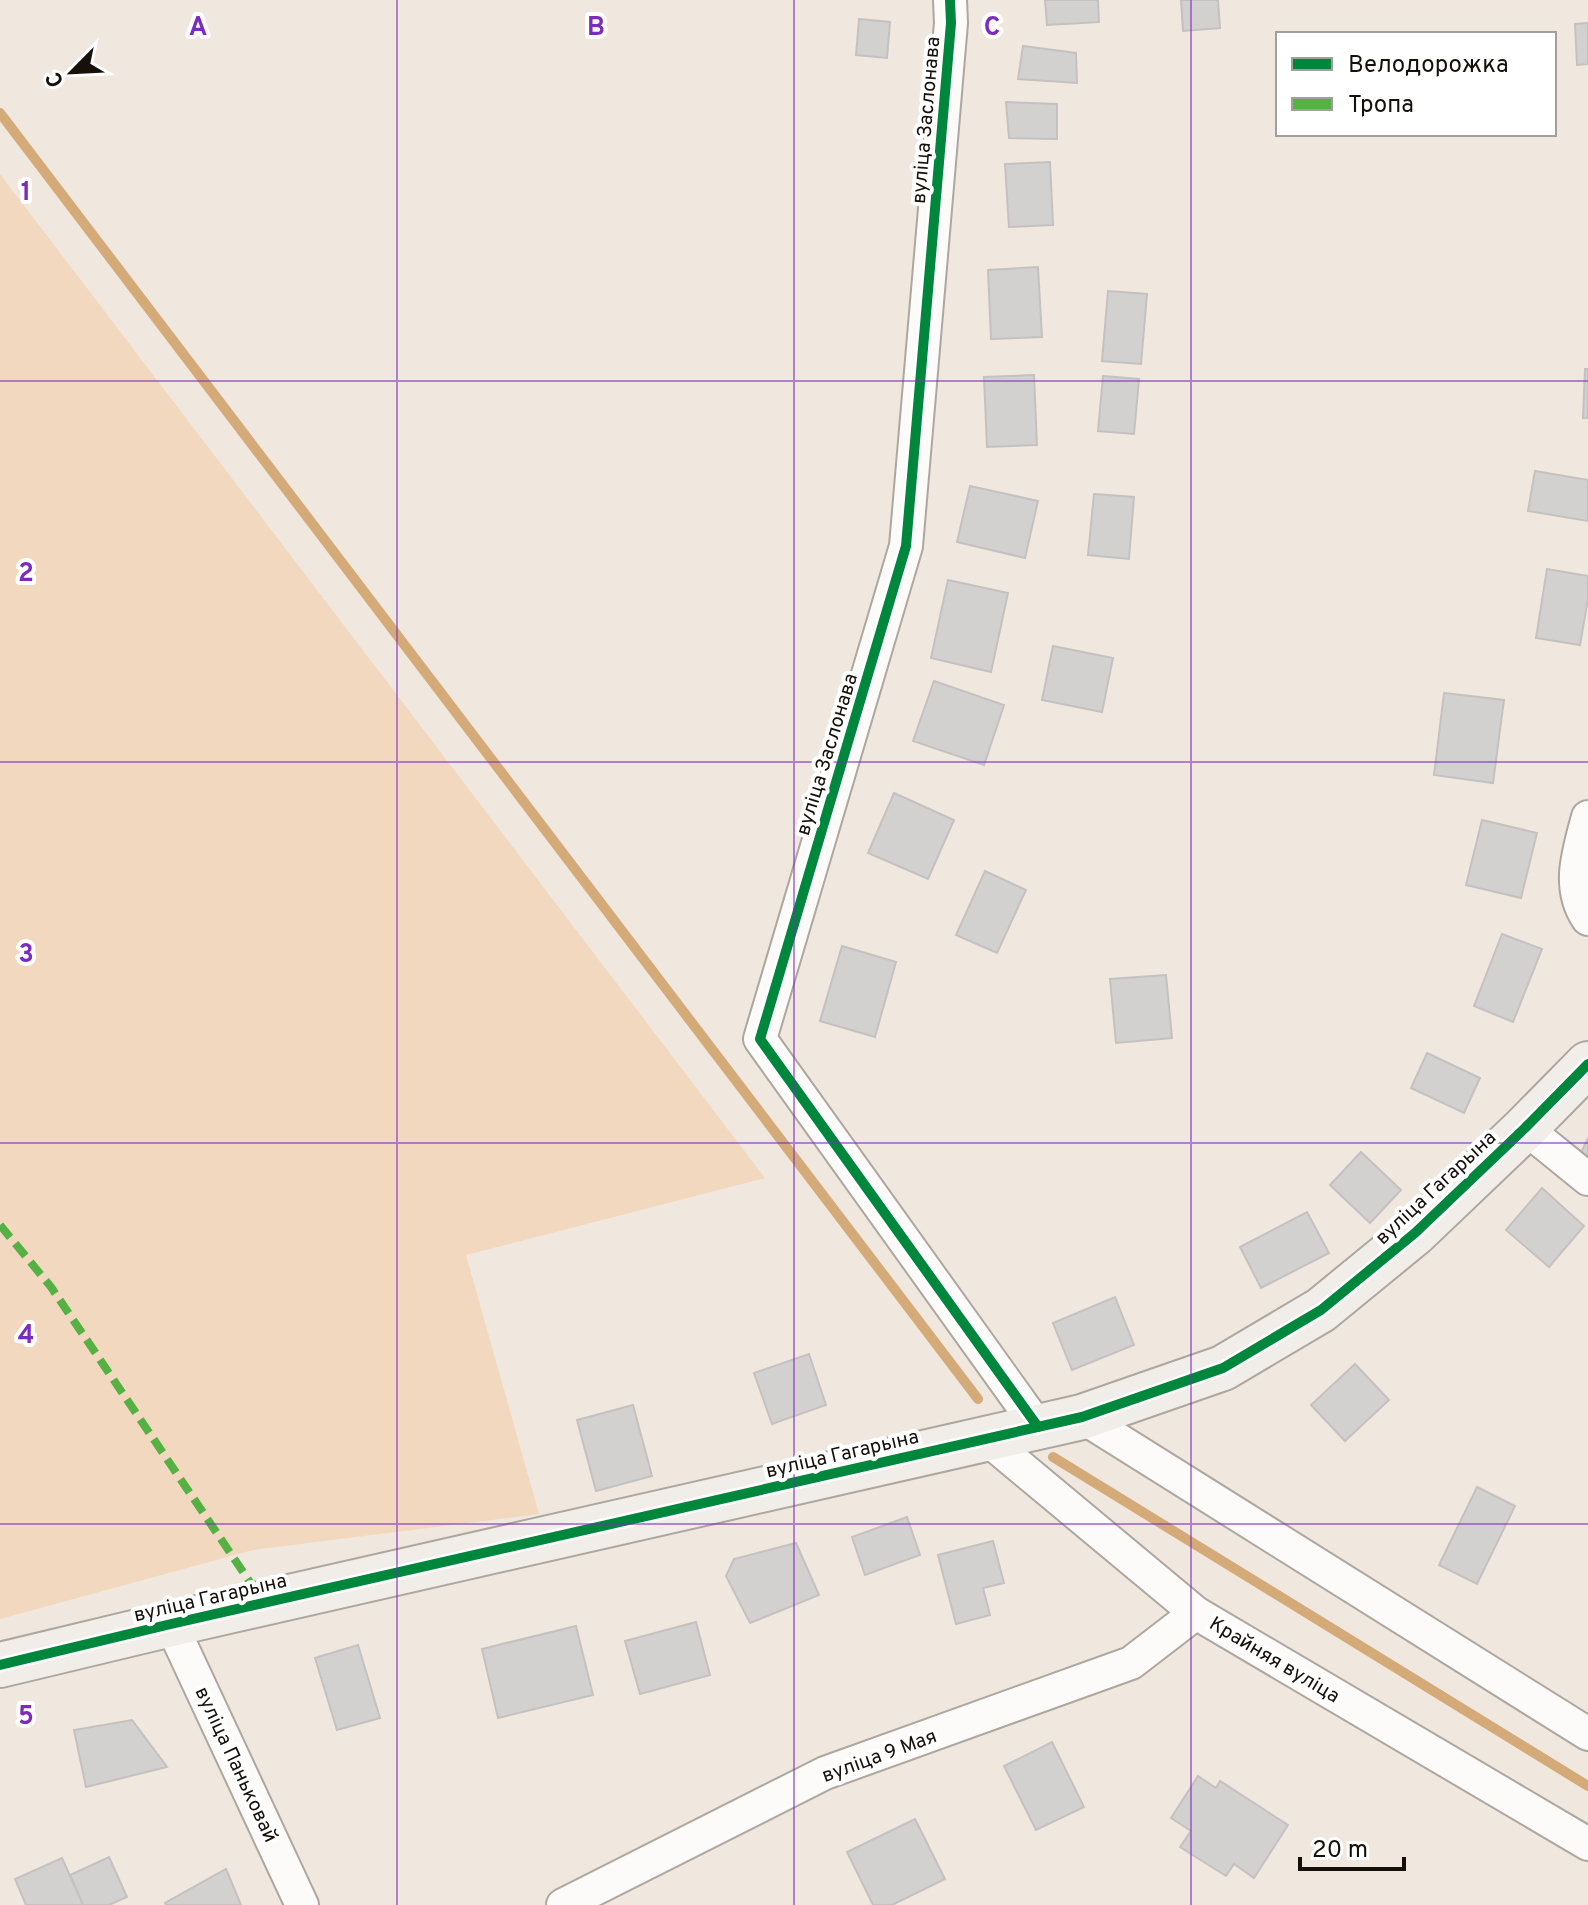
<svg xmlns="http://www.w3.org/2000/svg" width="1588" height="1905" font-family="Overpass,sans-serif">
  <rect width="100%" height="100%" fill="#f0e7de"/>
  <polygon fill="#f1d8be" points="0,174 765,1178 466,1255 539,1514 253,1550 0,1619"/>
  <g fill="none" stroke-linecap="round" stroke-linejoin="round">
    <g stroke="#d5aa79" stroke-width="10">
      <polyline points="0,113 978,1399"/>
      <polyline points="1053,1457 1588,1786"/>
    </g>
  </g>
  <g fill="#d3d0d0" stroke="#c5c1c1" stroke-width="2">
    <polygon points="1045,0 1098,0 1099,22 1047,25"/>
    <polygon points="1181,0 1218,0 1220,28 1183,31"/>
    <polygon points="859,19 890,22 887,58 856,55"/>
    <polygon points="1588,23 1588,64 1577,65 1575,24"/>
    <polygon points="1023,46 1076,53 1077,83 1018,79"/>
    <polygon points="1006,102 1057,104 1057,139 1009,138"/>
    <polygon points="1050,162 1053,225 1009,227 1005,164"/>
    <polygon points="1038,267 1042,337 991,339 988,270"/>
    <polygon points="1108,291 1147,294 1141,364 1102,361"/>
    <polygon points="1585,369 1588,369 1588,418 1583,418"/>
    <polygon points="1034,375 1037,445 987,447 984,377"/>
    <polygon points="1103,376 1139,379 1134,434 1098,431"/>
    <polygon points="1535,471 1588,480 1588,521 1528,511"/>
    <polygon points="970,486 1038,501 1025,558 957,542"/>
    <polygon points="1094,494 1134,497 1129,559 1088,555"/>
    <polygon points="1547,569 1588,576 1588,599 1580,645 1536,638"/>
    <polygon points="948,580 1008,593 991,672 931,658"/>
    <polygon points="1053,646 1113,658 1102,712 1042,700"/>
    <polygon points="934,681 1004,705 984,765 913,741"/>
    <polygon points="1444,693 1504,700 1493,783 1434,775"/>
    <polygon points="894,793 954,820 928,879 868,853"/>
    <polygon points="1482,820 1537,833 1521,898 1466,885"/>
    <polygon points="985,871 1026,890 997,953 956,935"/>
    <polygon points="1502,934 1542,949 1513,1022 1474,1006"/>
    <polygon points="842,946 896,962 875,1037 820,1021"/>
    <polygon points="1166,975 1172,1038 1116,1043 1110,979"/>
    <polygon points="1427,1053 1480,1078 1464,1113 1411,1088"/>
    <polygon points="1588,1138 1588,1163 1578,1159"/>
    <polygon points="1361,1152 1401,1190 1370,1223 1330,1185"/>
    <polygon points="1542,1188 1584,1226 1549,1267 1506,1230"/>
    <polygon points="1307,1212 1329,1253 1261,1288 1240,1247"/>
    <polygon points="1115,1297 1134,1345 1072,1370 1053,1323"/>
    <polygon points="809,1354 826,1405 772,1424 754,1373"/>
    <polygon points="1355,1364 1389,1400 1345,1441 1311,1405"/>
    <polygon points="633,1405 652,1476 596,1491 577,1420"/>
    <polygon points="1477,1487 1515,1506 1477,1584 1439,1565"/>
    <polygon points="907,1517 920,1555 865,1575 852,1537"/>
    <polygon points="993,1541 1004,1583 983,1588 990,1615 956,1624 938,1555"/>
    <polygon points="796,1543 819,1595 750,1623 726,1576 734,1559"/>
    <polygon points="696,1622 710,1675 640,1694 625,1641"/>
    <polygon points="576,1626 593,1695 498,1718 482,1649"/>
    <polygon points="358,1645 380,1718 337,1730 315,1658"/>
    <polygon points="132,1720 167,1767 86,1787 74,1730"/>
    <polygon points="1052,1742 1084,1807 1036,1830 1004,1766"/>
    <polygon points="1198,1776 1216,1788 1220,1781 1288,1825 1254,1878 1234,1864 1226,1876 1180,1847 1191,1831 1171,1818"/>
    <polygon points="915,1819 945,1879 892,1905 873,1905 847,1852"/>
    <polygon points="109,1857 127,1897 109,1905 83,1905 70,1875"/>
    <polygon points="62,1858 83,1905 26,1905 15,1879"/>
    <polygon points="226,1869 241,1905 166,1905 165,1903"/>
  </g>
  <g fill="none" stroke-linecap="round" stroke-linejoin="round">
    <defs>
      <g id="street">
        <polyline points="950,0 951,23 906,546 760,1039 1038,1427"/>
        <path d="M1588 817C1579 851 1566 887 1588 919"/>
        <polyline points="1525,1128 1588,1179"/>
        <polyline points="1082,1417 1588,1734"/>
        <polyline points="987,1439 1196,1613 1588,1844"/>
        <polyline points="171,1624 302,1905"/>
        <polyline points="563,1905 825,1773 1131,1663 1196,1613"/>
      </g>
      <polyline id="secondary" points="0,1665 171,1624 1082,1417 1223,1368 1321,1310 1415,1233 1525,1128 1588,1064"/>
    </defs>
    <use href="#street" stroke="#ada79f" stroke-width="36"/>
    <use href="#secondary" stroke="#ada79f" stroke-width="48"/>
    <use href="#street" stroke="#fdfbfa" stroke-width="32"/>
    <use href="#secondary" stroke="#f1eeea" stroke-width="44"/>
    <polyline stroke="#55b144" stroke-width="8" stroke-dasharray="16 8" stroke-linecap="butt" points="0,1225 51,1287 264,1603"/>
    <defs>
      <g id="cycleway">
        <polyline points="950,0 951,23 906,546 760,1039 1038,1427"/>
        <polyline points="0,1665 171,1624 1082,1417 1223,1368 1321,1310 1415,1233 1525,1128 1588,1064"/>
      </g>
    </defs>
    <use href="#cycleway" stroke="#fff" stroke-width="15"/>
    <use href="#cycleway" stroke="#00873e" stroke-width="10"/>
  </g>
  <path fill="none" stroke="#7b2cbf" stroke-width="2" stroke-opacity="0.55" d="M397 0V1905M794 0V1905M1191 0V1905M0 381H1588M0 762H1588M0 1143H1588M0 1524H1588"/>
  <g text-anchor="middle" stroke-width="8" stroke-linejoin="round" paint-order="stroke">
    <g font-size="20" fill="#16100b" stroke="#fff">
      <text transform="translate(925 120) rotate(-85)" y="7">вуліца Заслонава</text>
      <text transform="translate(826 754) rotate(-73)" y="7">вуліца Заслонава</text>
      <text transform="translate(1435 1187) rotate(-43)" y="7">вуліца Гагарына</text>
      <text transform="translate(842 1453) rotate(-13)" y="7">вуліца Гагарына</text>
      <text transform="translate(210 1597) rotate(-13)" y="7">вуліца Гагарына</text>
      <text transform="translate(1275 1659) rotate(31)" y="7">Крайняя вуліца</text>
      <text transform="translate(879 1755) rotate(-20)" y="7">вуліца 9 Мая</text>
      <text transform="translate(237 1764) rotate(65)" y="7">вуліца Паньковай</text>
    </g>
  </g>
  <g font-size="26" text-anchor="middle" font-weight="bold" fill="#7b2cbf" stroke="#fff" stroke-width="8" stroke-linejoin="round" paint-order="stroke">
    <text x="198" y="35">A</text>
    <text x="596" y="35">B</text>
    <text x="992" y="35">C</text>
    <text x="26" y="200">1</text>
    <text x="26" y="581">2</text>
    <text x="26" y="962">3</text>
    <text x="26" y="1343">4</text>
    <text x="26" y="1724">5</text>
  </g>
  <rect x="1276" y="32" width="280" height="104" fill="#ffffff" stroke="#a29f9d" stroke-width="2"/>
  <rect x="1292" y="58" width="40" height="12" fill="#00873e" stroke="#a29f9d" stroke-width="2"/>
  <text x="1348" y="72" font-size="24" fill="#16100b">Велодорожка</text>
  <rect x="1292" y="98" width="40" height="12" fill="#55b144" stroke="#a29f9d" stroke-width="2"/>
  <text x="1348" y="112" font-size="24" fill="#16100b">Тропа</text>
  <g transform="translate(72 72) rotate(246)" stroke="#ffffff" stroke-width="6" paint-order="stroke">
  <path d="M0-6L14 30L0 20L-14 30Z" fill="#16100b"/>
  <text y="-12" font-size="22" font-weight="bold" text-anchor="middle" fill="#16100b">С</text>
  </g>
  <path d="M1300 1857v12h104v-12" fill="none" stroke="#16100b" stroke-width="4"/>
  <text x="1312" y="1857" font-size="24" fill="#16100b" stroke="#ffffff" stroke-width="6" paint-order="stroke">20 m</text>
</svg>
